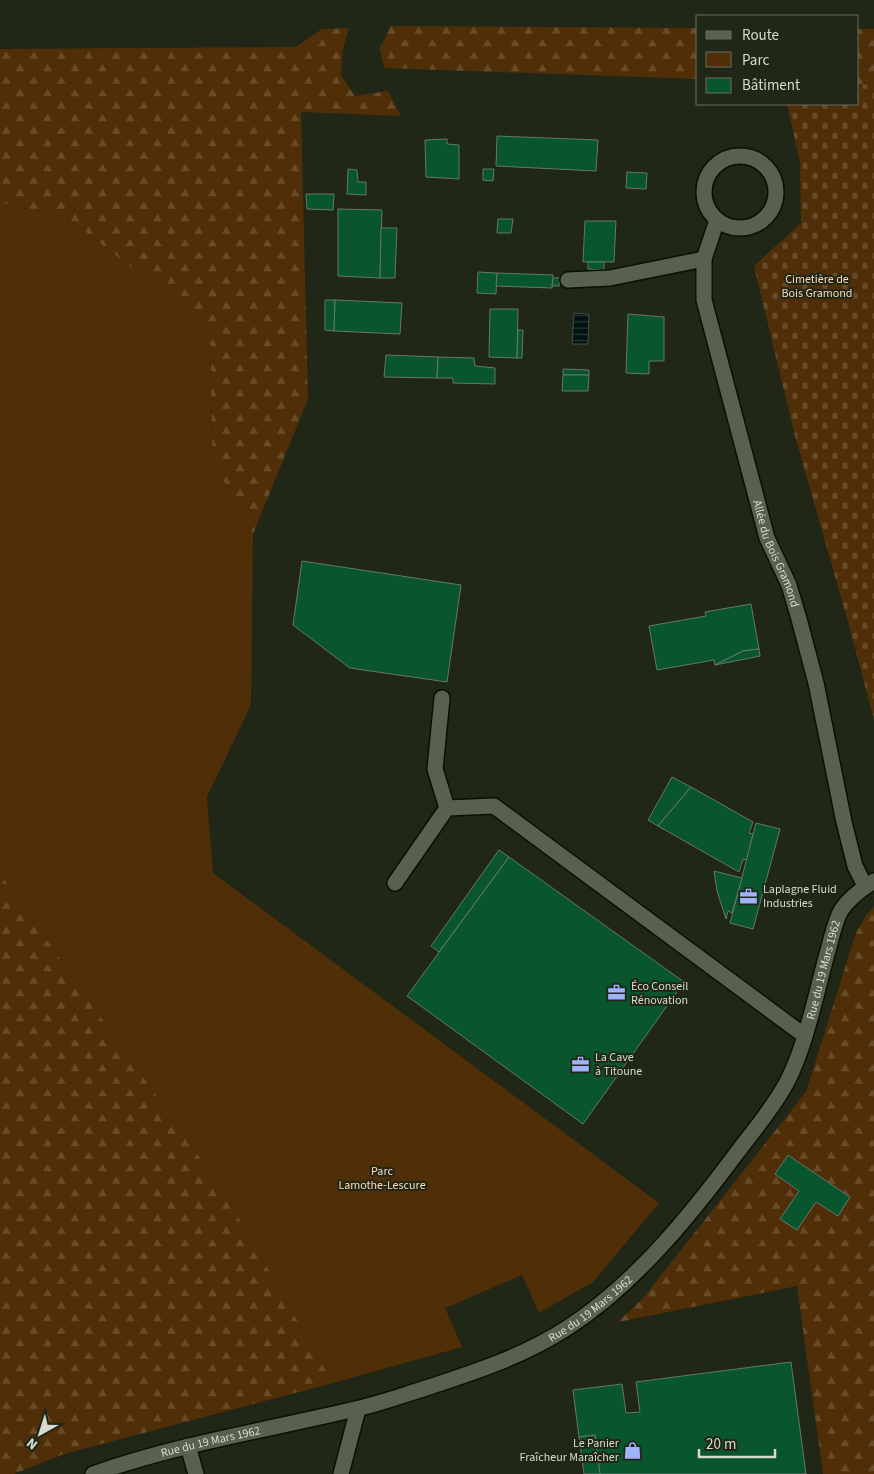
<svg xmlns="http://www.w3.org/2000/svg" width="874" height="1474" font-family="'Source Sans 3',sans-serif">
  <defs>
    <pattern id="forest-firs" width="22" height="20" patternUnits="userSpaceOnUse" patternTransform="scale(1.25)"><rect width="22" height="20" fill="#502e07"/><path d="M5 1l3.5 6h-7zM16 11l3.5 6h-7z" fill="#684c2a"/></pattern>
    <pattern id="cemetery-stones" width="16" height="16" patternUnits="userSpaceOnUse" patternTransform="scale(1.25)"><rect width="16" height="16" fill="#502e07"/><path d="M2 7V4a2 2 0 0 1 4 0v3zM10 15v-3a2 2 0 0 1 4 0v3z" fill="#684c2a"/></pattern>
    <pattern id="water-rules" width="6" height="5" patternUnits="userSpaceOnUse" patternTransform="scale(1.25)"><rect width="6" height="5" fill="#031311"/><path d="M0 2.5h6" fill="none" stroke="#273533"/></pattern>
  </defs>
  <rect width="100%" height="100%" fill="#212716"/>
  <g fill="url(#forest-firs)">
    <polygon points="391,26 698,28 698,79 384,68 380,48"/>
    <polygon points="349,28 343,49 341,75 355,96 388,91 401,116 301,112 308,399 253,534 212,460 210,329 66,217 0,203 0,49 296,47 322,29"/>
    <polygon points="858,29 874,29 874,85 858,84"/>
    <polygon points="0,873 225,1193 333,1383 64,1454 14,1474 0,1474"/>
    <polygon points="874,906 874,1474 823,1474 797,1286 618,1322 643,1298 806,1092 856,933 865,917"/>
  </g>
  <polygon fill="url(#cemetery-stones)" points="858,84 874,85 874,719 845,611 795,436 754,266 801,223 800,162 787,104 858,104"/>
  <polygon fill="#502e07" points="0,203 66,217 210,329 212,460 253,534 251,705 207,797 213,873 659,1203 593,1282 539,1313 522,1275 445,1308 462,1347 333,1383 225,1193 0,873"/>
  <polygon fill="url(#water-rules)" stroke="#424f4a" points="574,313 589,314 588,344 572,344"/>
  <g fill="#09552d" stroke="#65786a">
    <polygon points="497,136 598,140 596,171 496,166"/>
    <polygon points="447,139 447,144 459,145 459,179 426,177 425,140"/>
    <polygon points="348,169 357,170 358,182 366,182 366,195 347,194"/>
    <polygon points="483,169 494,169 493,181 483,180"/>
    <polygon points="627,172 647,173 646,189 626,188"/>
    <polygon points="306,194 334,194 333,210 307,209"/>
    <polygon points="338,209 382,210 380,278 338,276"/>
    <polygon points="498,219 513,219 511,233 497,233"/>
    <polygon points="585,221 616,221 614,262 583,262"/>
    <polygon points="381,228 397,228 395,278 380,278"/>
    <polygon points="588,262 604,262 604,270 588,269"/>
    <polygon points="478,272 497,273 496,294 477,293"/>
    <polygon points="497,273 553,275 552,288 496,286"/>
    <polygon points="553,278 560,278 559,286 552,286"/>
    <polygon points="325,300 335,300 334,331 325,330"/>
    <polygon points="335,300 402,303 400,334 334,331"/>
    <polygon points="490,309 518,309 517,358 489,357"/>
    <polygon points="628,314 664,317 664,361 649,361 649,374 626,373"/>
    <polygon points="518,330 523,330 522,358 517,358"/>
    <polygon points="386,355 438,357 437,378 384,377"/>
    <polygon points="438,357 474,358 475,366 495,368 495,384 453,383 453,378 437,378"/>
    <polygon points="563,369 589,370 589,375 563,375"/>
    <polygon points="563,375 589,375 588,391 562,391"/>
    <polygon points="302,561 461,585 447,682 350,668 293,625"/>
    <polygon points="751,604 759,649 743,651 715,665 714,660 657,670 649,626 706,616 705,612"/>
    <polygon points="759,649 760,656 715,665 743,651"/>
    <polygon points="672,777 691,787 658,826 648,820"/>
    <polygon points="691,787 753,822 749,833 753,834 747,860 743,859 739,872 658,826"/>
    <polygon points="756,823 780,829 753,929 730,923"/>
    <polygon points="499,850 509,857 439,952 431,946"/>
    <polygon points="509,857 684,982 583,1124 407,996"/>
    <polygon points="714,871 742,878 732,913 728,911 726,919 717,891"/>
    <polygon points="788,1155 850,1197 838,1216 816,1202 797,1230 780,1219 799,1191 775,1174"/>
    <polygon points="791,1362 806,1474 600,1474 595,1435 579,1437 573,1390 622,1384 626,1413 640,1412 636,1382"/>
    <polygon points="595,1435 600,1474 584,1474 579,1437"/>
  </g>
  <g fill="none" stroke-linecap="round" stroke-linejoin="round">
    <defs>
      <g id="minor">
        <circle cx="740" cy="192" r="36"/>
        <path id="s1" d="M717 220 704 259V300L767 538 789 585 799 619 816 683 844 822 855 866 865 886"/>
        <polyline points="568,280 610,278 704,259"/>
        <polyline points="442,698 435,769 447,808"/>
        <polyline points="395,883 447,808 494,806 805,1036"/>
        <polyline points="188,1446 196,1474"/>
        <path id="s2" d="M93 1474C178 1444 267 1430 355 1409 379 1404 403 1395 426 1388 475 1372 524 1356 567 1328 634 1285 689 1217 736 1154 751 1134 767 1115 780 1094 804 1057 815 997 827 954 831 941 835 919 842 909 850 897 863 888 874 881"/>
        <polyline points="341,1474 358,1409"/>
      </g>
    </defs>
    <use href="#minor" stroke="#0b1003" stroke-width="18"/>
    <use href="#minor" stroke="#59604d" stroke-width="15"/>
  </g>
  <defs>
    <symbol id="office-bare" viewBox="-9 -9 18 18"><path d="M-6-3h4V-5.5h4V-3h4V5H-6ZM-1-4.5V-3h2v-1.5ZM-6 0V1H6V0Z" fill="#a0b3fd" stroke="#212716" stroke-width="2.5" paint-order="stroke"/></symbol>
    <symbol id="shop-bare" viewBox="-9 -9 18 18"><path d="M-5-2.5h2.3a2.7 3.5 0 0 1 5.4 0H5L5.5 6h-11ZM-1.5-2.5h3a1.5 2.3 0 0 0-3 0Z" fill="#a0b3fd" stroke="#212716" stroke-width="2.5" paint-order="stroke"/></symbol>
  </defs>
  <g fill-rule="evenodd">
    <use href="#office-bare" x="736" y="884" width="25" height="25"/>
    <use href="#office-bare" x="604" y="980" width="25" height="25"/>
    <use href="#office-bare" x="568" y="1052" width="25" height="25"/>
    <use href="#shop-bare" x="620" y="1438" width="25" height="25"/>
  </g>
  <g text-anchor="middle" stroke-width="4" stroke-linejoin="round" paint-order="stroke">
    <g font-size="12" fill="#fed9b8" stroke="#212716">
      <text x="817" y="283">Cimetière de<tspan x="817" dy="14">Bois Gramond</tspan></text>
      <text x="382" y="1175">Parc<tspan x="382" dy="14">Lamothe-Lescure</tspan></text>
    </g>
    <g font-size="12" fill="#d6dbd0" stroke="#212716">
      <text dy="4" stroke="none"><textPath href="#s1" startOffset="346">Allée du Bois Gramond</textPath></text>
      <text dy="4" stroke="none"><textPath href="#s2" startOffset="948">Rue du 19 Mars 1962</textPath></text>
      <text dy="4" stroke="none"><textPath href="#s2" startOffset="528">Rue du 19 Mars 1962</textPath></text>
      <text dy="4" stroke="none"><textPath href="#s2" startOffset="122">Rue du 19 Mars 1962</textPath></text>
    </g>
    <g font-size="12" fill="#d6dbd0" stroke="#212716" text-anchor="start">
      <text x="763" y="893">Laplagne Fluid<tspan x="763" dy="14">Industries</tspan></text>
      <text x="631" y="990">Éco Conseil<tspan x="631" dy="14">Rénovation</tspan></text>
      <text x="595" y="1061">La Cave<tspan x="595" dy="14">à Titoune</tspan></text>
      <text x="619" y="1447" text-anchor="end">Le Panier<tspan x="619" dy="14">Fraîcheur Maraîcher</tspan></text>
    </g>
  </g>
  <rect x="696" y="15" width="162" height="90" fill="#212716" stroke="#696f60"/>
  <rect x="706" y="31" width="25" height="8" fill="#59604d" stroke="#696f60"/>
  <text x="742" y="40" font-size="15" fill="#d6dbd0">Route</text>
  <rect x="706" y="52" width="25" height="15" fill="#502e07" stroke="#696f60"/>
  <text x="742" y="65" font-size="15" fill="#d6dbd0">Parc</text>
  <rect x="706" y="78" width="25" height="15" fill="#09552d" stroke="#696f60"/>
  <text x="742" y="90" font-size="15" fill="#d6dbd0">Bâtiment</text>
  <g transform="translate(40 1434) rotate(219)" stroke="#212716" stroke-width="4" paint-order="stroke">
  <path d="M0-4L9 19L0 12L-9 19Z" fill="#d6dbd0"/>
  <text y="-8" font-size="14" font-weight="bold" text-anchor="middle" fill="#d6dbd0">N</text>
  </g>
  <path d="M699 1449v8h76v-8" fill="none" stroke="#d6dbd0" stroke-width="2.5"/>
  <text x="706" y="1449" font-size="15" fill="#d6dbd0" stroke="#212716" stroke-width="4" paint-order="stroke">20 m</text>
</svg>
